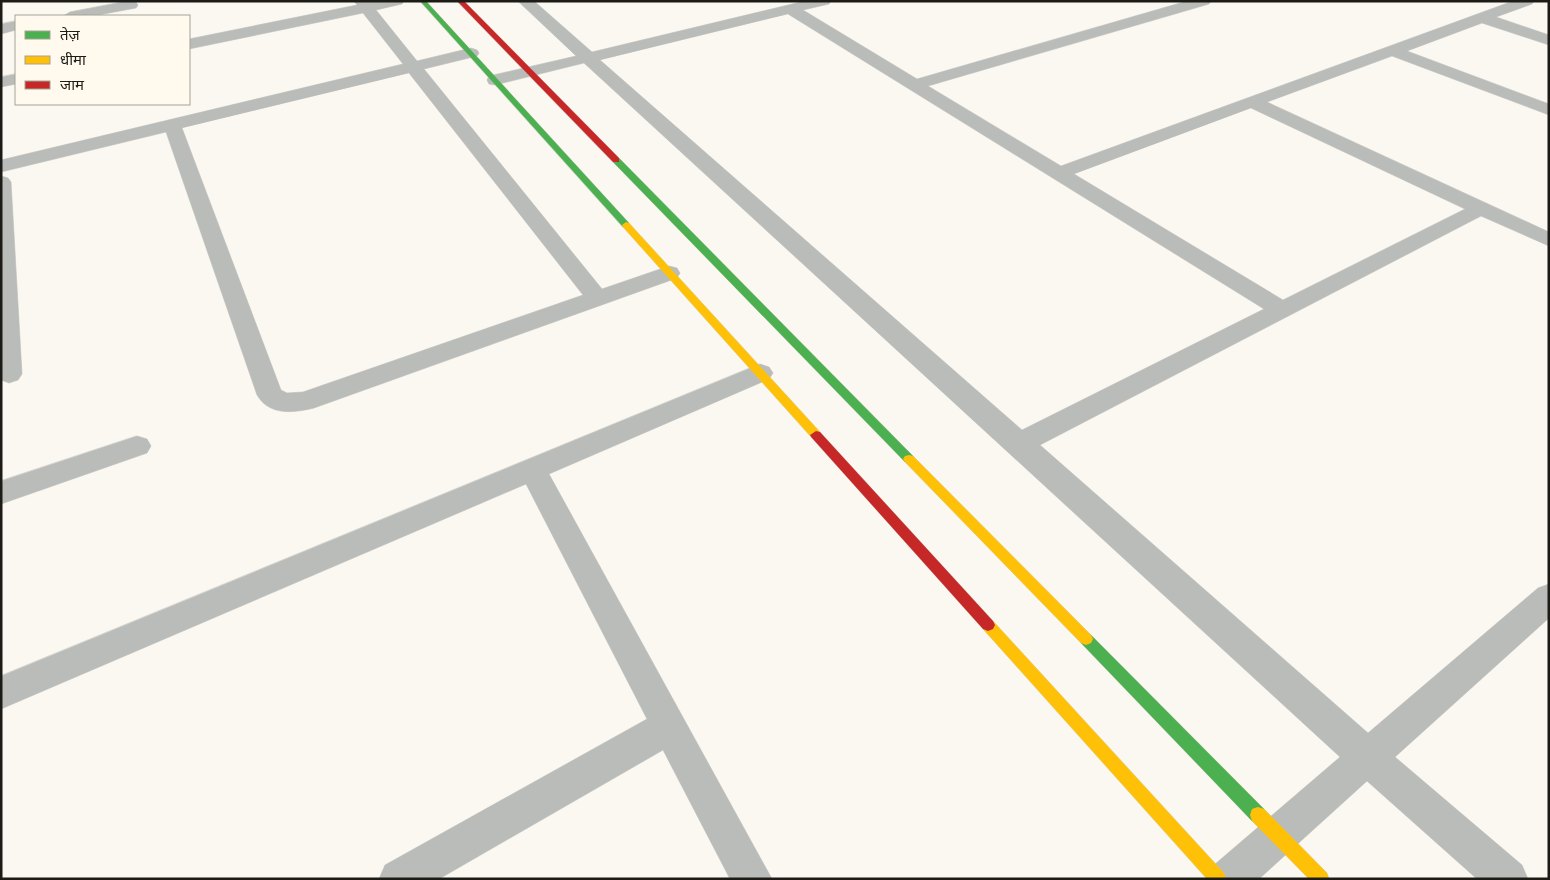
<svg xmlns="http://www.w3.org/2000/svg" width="1550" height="880" font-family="'Work Sans','Noto Sans Devanagari',sans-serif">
  <rect width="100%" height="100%" fill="#fbf8f1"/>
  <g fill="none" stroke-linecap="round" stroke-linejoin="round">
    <defs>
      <g id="street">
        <polygon points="128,1 136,2 138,5 136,8 93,16 63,16 70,12"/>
        <path d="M354 1H404L402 4 376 10 417 61 471 48 477 50 479 53 477 56 424 69 602 289 669 266 677 268 680 273 677 278 314 408C294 413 269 416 257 395L166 132 1 172V160L403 64 363 13 189 49V39L357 5ZM409 73 583 295 303 392 287 393 281 390 182 128Z"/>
        <path d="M518 1H534L592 52 805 1H831L829 4 803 10 917 79 1187 1H1211L1209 4 928 86 1061 166 1513 1H1534L1532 4 1496 17 1549 35V45L1482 23 1407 51 1549 104V115L1392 56 1267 102 1549 232V246L1481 216 1040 445 1368 733 1538 588 1549 584V618L1395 757 1522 865 1528 879H1477L1367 781 1259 879H1208L1214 865 1340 757 584 63 495 85 489 84 487 80 489 76 576 56ZM788 14 1264 309 1022 430 600 60ZM1251 108 1465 209 1283 300 1074 174Z"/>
        <polygon points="16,21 16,30 1,34 1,24"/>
        <polygon points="16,74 16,84 1,87 1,77"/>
        <polygon points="1,176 8,178 11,182 22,374 18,380 9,383 1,380"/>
        <polygon points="760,364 769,367 773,373 769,379 549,474 772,879 730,879 663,750 439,879 379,879 385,865 647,719 526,484 1,709 1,676"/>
        <polygon points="137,436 147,439 151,446 147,453 1,504 1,481"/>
      </g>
      <g id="fast">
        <polygon points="420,1 426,1 629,223 629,227 623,227"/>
        <polygon points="613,158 619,158 913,456 915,459 913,462 905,462 613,162"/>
        <polygon points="1086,633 1091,635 1264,809 1266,815 1264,821 1258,823 1252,821 1081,643 1079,639 1081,635"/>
      </g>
      <g id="slow">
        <polygon points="626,222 629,223 820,432 822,435 820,438 812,438 623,227 622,225"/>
        <polygon points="909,455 913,456 1091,635 1093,639 1091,643 1086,645 1081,643 905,462 903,459 905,456"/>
        <polygon points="988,619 993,621 1224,873 1226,879 1207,879 983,629 981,625 983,621"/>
        <polygon points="1258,807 1264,809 1327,873 1329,879 1309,879 1252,821 1250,815 1252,809"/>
      </g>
      <g id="jam">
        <polygon points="457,1 464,1 619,158 619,162 613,162"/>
        <polygon points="816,431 820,432 993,621 995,625 993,629 988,631 983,629 812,438 810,435"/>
      </g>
    </defs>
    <use href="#street" stroke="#d6d4cf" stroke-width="1"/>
    <use href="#fast" stroke="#d6d4cf" stroke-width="1"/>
    <use href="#slow" stroke="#d6d4cf" stroke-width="1"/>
    <use href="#jam" stroke="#d6d4cf" stroke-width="1"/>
    <use href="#street" fill="#babcba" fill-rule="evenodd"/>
    <use href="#fast" fill="#4caf50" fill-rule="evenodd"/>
    <use href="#slow" fill="#ffc107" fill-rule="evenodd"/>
    <use href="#jam" fill="#c62828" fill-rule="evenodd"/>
  </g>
  <rect width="1550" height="880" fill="none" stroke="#1c1b16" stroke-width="5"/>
  <rect x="15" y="15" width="175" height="90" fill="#fffaed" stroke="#a4a197"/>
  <rect x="25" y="31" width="25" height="8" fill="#4caf50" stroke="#a4a197"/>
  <text x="60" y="40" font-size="15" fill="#1c1b16">तेज़</text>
  <rect x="25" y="56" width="25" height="8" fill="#ffc107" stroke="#a4a197"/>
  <text x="60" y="65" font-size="15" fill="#1c1b16">धीमा</text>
  <rect x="25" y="81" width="25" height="8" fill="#c62828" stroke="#a4a197"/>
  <text x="60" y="90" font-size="15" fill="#1c1b16">जाम</text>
</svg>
